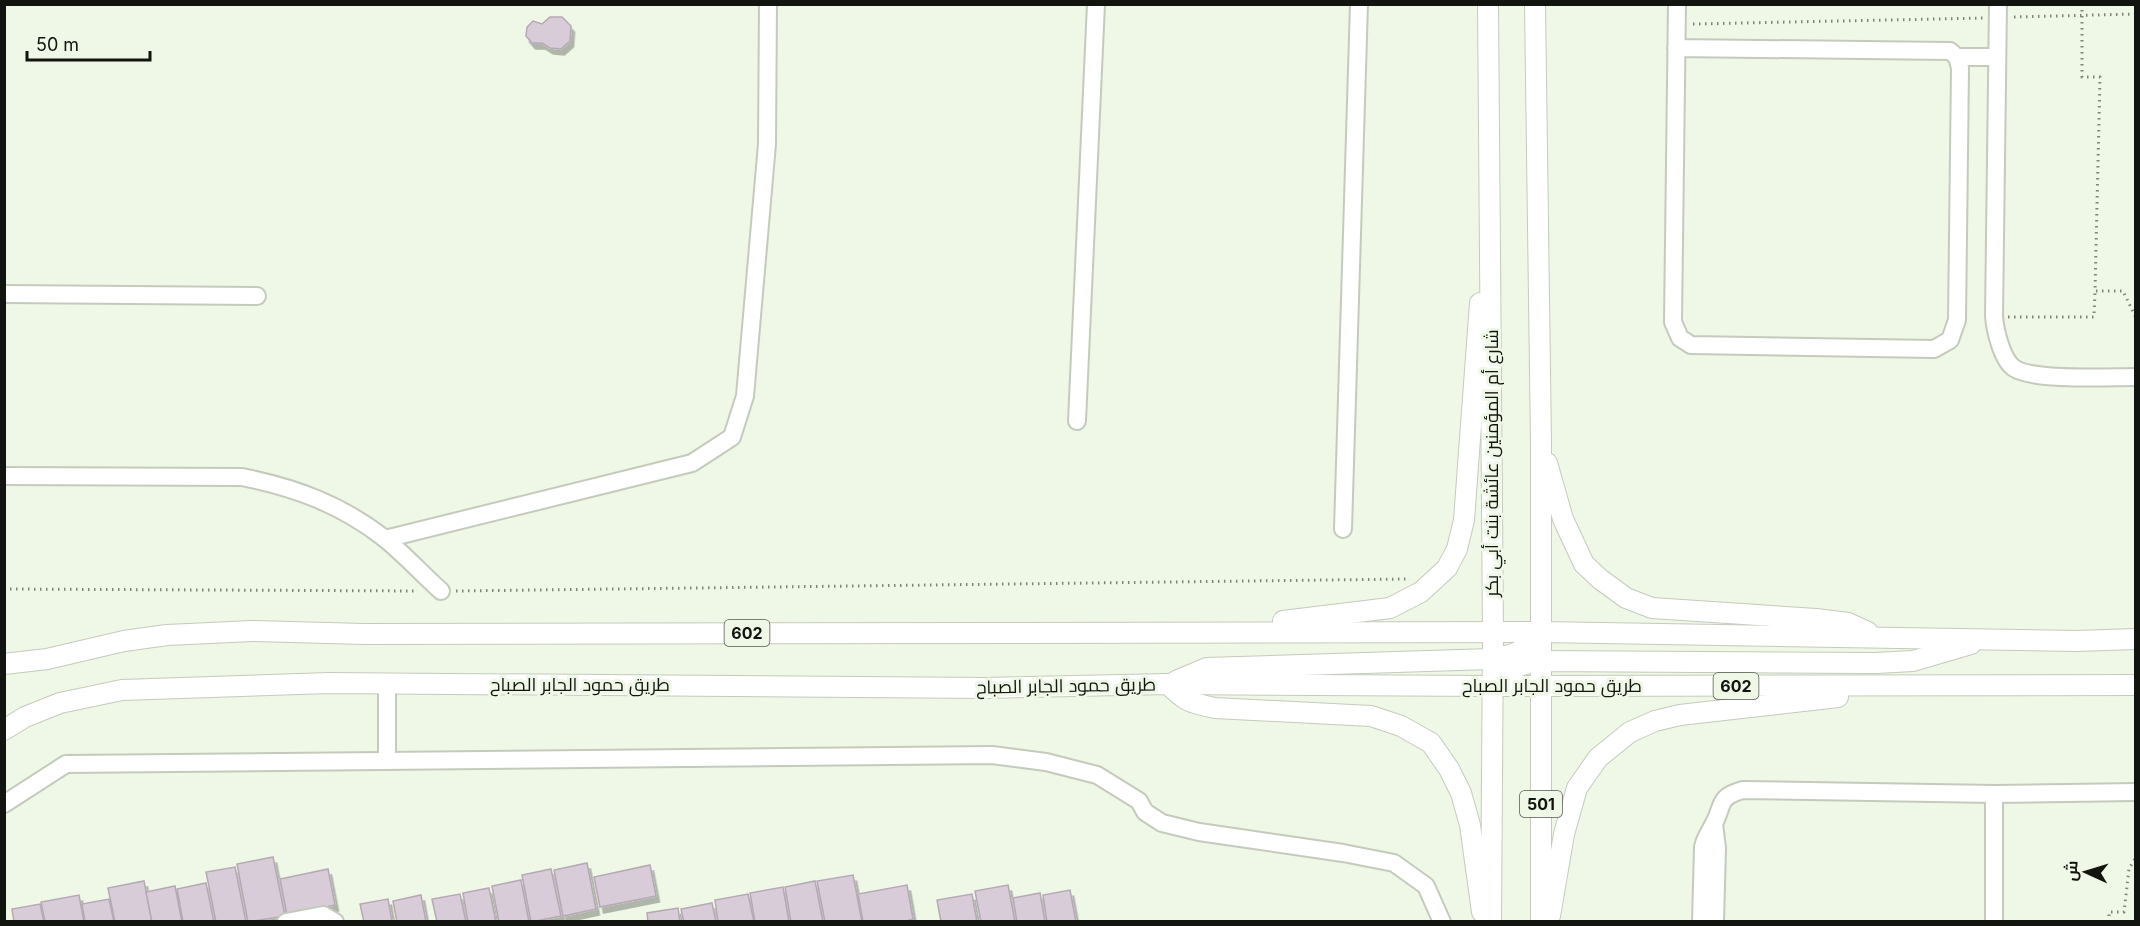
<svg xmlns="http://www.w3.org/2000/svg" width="2140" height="926" font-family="Inter,Cairo,sans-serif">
  <defs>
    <filter id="shadow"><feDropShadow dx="3.5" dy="6" stdDeviation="0" flood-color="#0004"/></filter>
  </defs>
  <rect width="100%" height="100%" fill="#eff7e7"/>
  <g fill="#d8ccd9" stroke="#b5a9b5" stroke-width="1.5" filter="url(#shadow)">
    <polygon points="550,17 562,17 571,26 570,41 561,49 550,48 542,43 532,43 526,36 527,27 533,21 542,24"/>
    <polygon points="273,857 285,916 248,922 237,864"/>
    <polygon points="587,863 596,909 563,916 554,870"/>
    <polygon points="650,865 656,896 600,907 594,877"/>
    <polygon points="235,867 246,922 216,922 206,872"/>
    <polygon points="328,869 335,905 287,915 280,879"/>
    <polygon points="551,869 561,916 531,922 522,875"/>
    <polygon points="853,875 862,922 825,922 817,881"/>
    <polygon points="521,880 529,922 499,922 492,886"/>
    <polygon points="144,881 152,922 115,922 108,888"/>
    <polygon points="815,881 823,922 791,922 785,887"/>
    <polygon points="206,883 214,922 183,922 177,889"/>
    <polygon points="907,885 913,919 902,922 863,922 858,894"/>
    <polygon points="1008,885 1015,922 981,922 975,891"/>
    <polygon points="175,886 182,922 152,922 146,892"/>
    <polygon points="783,887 789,922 755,922 750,893"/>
    <polygon points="489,888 496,922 468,922 463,893"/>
    <polygon points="1070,890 1076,922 1047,922 1043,895"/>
    <polygon points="1040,893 1045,922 1017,922 1013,898"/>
    <polygon points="460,894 466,922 437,922 432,899"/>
    <polygon points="748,894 754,922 718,922 715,900"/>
    <polygon points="972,894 977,922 941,922 937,900"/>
    <polygon points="79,895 84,922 45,922 41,902"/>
    <polygon points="421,895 426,922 397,922 393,901"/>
    <polygon points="109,899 114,922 85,922 82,904"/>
    <polygon points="388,899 392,922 364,922 360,904"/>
    <polygon points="712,903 716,922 684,922 681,909"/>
    <polygon points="40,904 44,922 14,922 12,909"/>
    <polygon points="678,908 680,922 648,922 647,913"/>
  </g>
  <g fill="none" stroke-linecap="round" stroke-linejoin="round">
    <defs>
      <g id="minor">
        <path d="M1998 4 1994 316C1995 330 2002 360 2014 368 2032 381 2110 377 2136 377"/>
        <polyline points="1676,48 1950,51 1957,57 1960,68 1957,320 1950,340 1934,349 1691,345 1680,338 1673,322 1677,4"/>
        <polyline points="1957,57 1996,57"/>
        <polyline points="4,294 257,296"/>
        <polyline points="1077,421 1096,4"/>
        <path d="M4 476 242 477C296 488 340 504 384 538 404 554 422 574 441 591"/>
        <polyline points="1343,529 1359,4"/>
        <polyline points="385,539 692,463 732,437 745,396 767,144 768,4"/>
        <polyline points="387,761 387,683"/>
        <polyline points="4,804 66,764 992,755 1046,762 1097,775 1139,801 1145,812 1162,823 1199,832 1343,853 1394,863 1426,886 1442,922"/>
        <polyline points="1714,824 1717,848 1715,922"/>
        <polyline points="286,922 323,915 335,922"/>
        <path d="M1701 922 1703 847C1705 838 1709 833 1713 825 1724 807 1716 797 1743 790L1994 794 2136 792"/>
        <polyline points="1994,922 1994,794"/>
      </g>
      <g id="major">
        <polyline points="1488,4 1493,633 1491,922"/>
        <polyline points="1535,4 1541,444 1541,922"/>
        <polyline points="1547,463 1563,519 1584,564 1600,579 1626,598 1652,608 1816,619 1848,623 1868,632"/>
        <polyline points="1283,621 1390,608 1421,592 1447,568 1457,549 1464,520 1480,303"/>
        <polyline points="4,664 47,659 124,641 167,635 252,631 364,634 1541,632 2076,641 2136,639"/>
        <path d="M1176 681 1207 668 1491 659C1519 654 1522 652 1541 632"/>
        <path d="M1168 684C1185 702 1191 703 1215 708L1371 716 1401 726 1431 743 1449 769 1461 793 1470 825 1482 912"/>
        <path d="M1492 686C1508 670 1517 664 1541 661L1876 663 1913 661 1971 644"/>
        <polyline points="4,730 25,717 60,703 122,690 329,683 986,688 1168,684 1492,686 2136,685"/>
        <polyline points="1550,916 1564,834 1577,788 1598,758 1630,732 1655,721 1680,715 1838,697"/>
      </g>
    </defs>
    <use href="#minor" stroke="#c4cbbc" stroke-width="20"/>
    <use href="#major" stroke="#c4cbbc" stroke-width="22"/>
    <g stroke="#7f847a" stroke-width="3" stroke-dasharray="1.5 4.5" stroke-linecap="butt">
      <polyline points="2082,4 2082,77 2100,77 2095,291 2123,291 2136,318"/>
      <polyline points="2014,17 2136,14"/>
      <polyline points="1693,24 1984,18"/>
      <polyline points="2008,317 2094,317 2095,291"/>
      <polyline points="4,589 417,591"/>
      <polyline points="456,591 1407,579"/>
      <polyline points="2109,922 2109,912 2124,912 2129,869 2136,857"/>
    </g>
    <use href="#minor" stroke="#fff" stroke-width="16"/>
    <use href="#major" stroke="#fff" stroke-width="20"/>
  </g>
  <g text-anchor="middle" stroke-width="6" stroke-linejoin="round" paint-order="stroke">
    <g fill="#eff7e7" stroke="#545850" stroke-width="1.5">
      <rect x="724.5" y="620" width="45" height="26" rx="4.5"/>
      <rect x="1713.5" y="673" width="45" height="26" rx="4.5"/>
      <rect x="1520" y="791" width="42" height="26" rx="4.5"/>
    </g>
    <g font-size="16" font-weight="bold" fill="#12140f">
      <text x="747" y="639">602</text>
      <text x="1736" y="692">602</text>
      <text x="1541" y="810">501</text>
    </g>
    <g font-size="18" fill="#12140f" stroke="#eff7e7">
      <text transform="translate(1492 463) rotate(-90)" y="6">شارع أم المؤمنين عائشة بنت أبي بكر</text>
      <text x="580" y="691">طريق حمود الجابر الصباح</text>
      <text transform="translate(1066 686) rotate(-1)" y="6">طريق حمود الجابر الصباح</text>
      <text x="1552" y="692">طريق حمود الجابر الصباح</text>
    </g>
  </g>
  <rect width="2140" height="926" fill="none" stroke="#12140f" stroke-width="12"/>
  <g transform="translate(2086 872) rotate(274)" stroke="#eff7e7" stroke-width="4.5" paint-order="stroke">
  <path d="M0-4.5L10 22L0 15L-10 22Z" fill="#12140f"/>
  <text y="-9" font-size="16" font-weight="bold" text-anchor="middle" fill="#12140f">ش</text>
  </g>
  <path d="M27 51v9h123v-9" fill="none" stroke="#12140f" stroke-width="3"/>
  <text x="36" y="51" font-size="18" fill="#12140f" stroke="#eff7e7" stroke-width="4.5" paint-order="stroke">50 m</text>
</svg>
